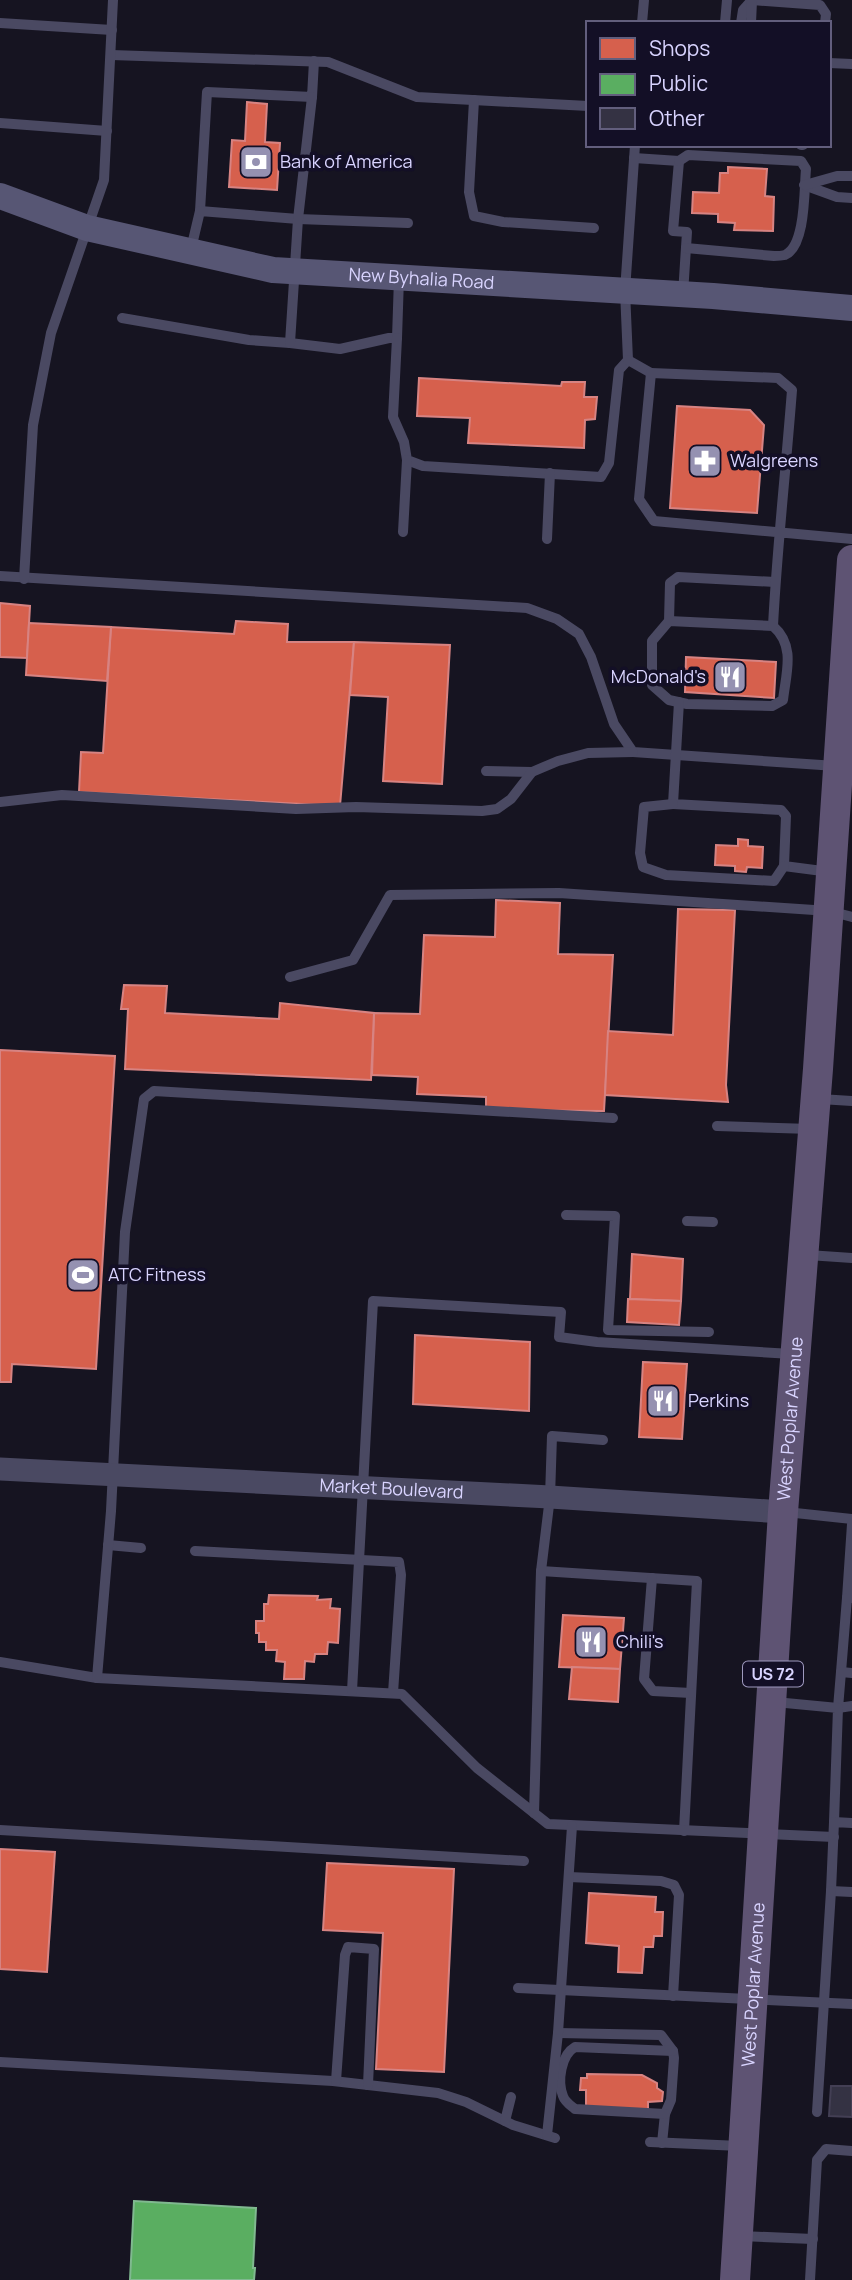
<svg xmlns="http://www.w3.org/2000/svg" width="852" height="2280" font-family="Manrope,sans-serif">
  <rect width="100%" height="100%" fill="#161421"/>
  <g fill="#d6604d" stroke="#d78382" stroke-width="2">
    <polygon points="247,102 267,104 265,142 280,143 277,190 229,187 232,140 245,141"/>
    <polygon points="728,167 767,169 765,196 774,197 773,231 734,230 735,223 718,222 718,214 692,213 693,192 719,193 720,173 728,173"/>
    <polygon points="419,378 561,386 562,382 585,382 584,397 597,397 595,419 585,420 584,448 468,443 470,418 417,416"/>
    <polygon points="677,406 750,410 764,425 757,513 670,508"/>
    <polygon points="0,603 30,606 27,658 0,657"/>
    <polygon points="236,621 288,624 287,642 354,642 340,806 79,792 81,752 103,753 111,627 234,634"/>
    <polygon points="29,623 111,627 107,681 26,675"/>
    <polygon points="354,642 450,645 442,784 383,781 388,697 350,695"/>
    <polygon points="686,657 776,662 774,698 685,692"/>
    <polygon points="738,839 748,840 748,846 763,847 762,868 747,867 746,872 735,871 735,866 715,865 716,845 738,846"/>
    <polygon points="496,900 560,903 558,954 613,955 604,1111 486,1110 486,1097 417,1094 418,1077 372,1075 374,1013 420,1014 424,935 495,937"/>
    <polygon points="678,909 735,910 726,1085 728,1102 605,1095 608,1031 673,1035"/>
    <polygon points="124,985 167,986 165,1013 279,1019 280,1003 374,1013 371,1080 125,1069 128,1009 121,1009"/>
    <polygon points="0,1050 115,1056 96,1369 12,1364 11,1382 0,1382"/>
    <polygon points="632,1254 683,1259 681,1301 630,1299"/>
    <polygon points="628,1299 681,1301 679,1325 627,1322"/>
    <polygon points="415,1335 530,1342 529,1411 413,1404"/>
    <polygon points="643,1362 687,1364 682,1439 639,1437"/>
    <polygon points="269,1595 318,1596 317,1600 331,1599 330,1608 340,1609 338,1643 328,1642 327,1654 315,1654 314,1662 305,1661 304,1679 284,1679 285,1662 276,1661 277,1650 266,1650 266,1642 259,1642 259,1633 256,1633 256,1621 264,1621 264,1604 268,1604"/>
    <polygon points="563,1615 624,1618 620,1669 559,1667"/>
    <polygon points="572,1667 620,1669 618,1702 569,1699"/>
    <polygon points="0,1849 55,1852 47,1972 0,1969"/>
    <polygon points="327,1863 454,1869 444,2072 376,2069 383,1933 323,1930"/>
    <polygon points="589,1893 656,1897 655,1912 663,1912 662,1936 654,1936 653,1947 644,1947 642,1973 618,1972 619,1946 586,1943"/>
    <polygon points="587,2074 642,2075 657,2083 657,2088 663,2092 662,2101 648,2102 648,2110 586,2108 586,2090 580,2090 581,2078 587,2078"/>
  </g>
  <polygon fill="#5aae61" stroke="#80b990" stroke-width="2" points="134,2201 256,2208 253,2268 255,2268 254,2280 130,2280"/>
  <polygon fill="#343243" stroke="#433f54" stroke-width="2" points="831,2086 852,2086 852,2117 829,2116"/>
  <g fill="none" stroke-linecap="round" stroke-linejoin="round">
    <g stroke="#4a4962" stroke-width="10">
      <polyline points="752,0 820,5 826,14 825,23"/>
      <polyline points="0,23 112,30"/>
      <polyline points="642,23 644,0"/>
      <polyline points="725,23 727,0"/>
      <polyline points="741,23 743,10 752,0"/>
      <polyline points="751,23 752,1"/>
      <polyline points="111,55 328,62 417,97 588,106"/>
      <polyline points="829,63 852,64"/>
      <polyline points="474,100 469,192 474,216 503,222 594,228"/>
      <polyline points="0,123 107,131"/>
      <polyline points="801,145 803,145"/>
      <polyline points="634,158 679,161 673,231 687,232 683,294"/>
      <path d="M679 161 688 155 801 161 806 169C804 189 806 246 785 255 781 256 777 256 774 256L686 248"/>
      <polyline points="804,185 837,197 852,198"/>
      <polyline points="805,185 837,176 852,176"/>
      <polyline points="200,211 207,92 312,97 314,61"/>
      <polyline points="191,249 200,211 298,219 408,223"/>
      <polyline points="122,318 249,340 290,343 340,349 389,338 397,338 399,278"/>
      <polyline points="397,338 393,417 404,442 407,460 423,466 601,477 609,463 619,370 628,360 625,291 635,145"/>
      <polyline points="290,343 298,219 312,97"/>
      <polyline points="628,360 651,373"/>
      <polyline points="403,532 407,460"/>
      <polyline points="547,539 550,473"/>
      <polyline points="0,576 527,608 557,619 579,634 591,657 614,724 633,752 836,766"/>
      <polyline points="24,579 33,425 51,333 104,180 113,0"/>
      <path d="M669 621 773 626C796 646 786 673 783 700L772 706 687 704 669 700 652 685V641L669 621 670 583 678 577 775 582"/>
      <path d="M773 626C777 548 786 469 792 390L778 378 651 373 639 499 654 521 852 539"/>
      <polyline points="679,702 673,804 781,810 786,816 784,866 830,872"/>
      <polyline points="486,771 532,772"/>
      <polyline points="0,802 62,795 296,809 356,807 482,811 497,809 511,799 532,772 558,761 588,753 633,752"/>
      <polyline points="673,804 644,807 640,853 643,867 666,875 774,881 784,866"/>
      <polyline points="290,977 353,960 390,895 559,893 829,911 852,917"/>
      <polyline points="820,1099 852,1101"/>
      <polyline points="717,1126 811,1129"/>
      <polyline points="566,1215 615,1216 608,1330 709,1332"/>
      <polyline points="687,1221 713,1222"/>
      <polyline points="808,1255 852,1258"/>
      <polyline points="786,1512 852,1519"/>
      <polyline points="108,1545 141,1548"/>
      <polyline points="195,1551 399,1562 401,1575 393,1693"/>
      <polyline points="541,1571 697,1581 684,1831"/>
      <polyline points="652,1578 644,1679 653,1691 691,1693"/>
      <polyline points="847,1598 852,1524"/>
      <polyline points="0,1662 97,1678 402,1694 477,1768 548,1824 834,1837"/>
      <polyline points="841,1672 847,1598 852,1598"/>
      <polyline points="852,1673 841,1672 838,1708 852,1706"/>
      <polyline points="97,1678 111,1511 125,1232 144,1099 154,1091 613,1118"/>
      <polyline points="352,1691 373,1301 561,1312 559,1337 597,1342 792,1354"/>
      <polyline points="775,1702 838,1708 834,1822"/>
      <polyline points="534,1813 541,1571 550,1497 552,1436 603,1440"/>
      <polyline points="852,1823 834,1822 831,1891 852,1892"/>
      <polyline points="0,1830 524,1861"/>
      <polyline points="569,1877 661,1881 674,1885 679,1895 673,1996"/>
      <polyline points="518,1988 852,2004"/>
      <polyline points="558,2033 661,2035 673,2051 674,2058 671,2100 665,2114 662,2143"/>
      <polyline points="0,2062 333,2081 438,2093 466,2102 513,2125 555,2138"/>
      <polyline points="336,2081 345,1955 348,1947 374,1949 368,2085"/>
      <polyline points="817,2112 831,1891"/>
      <path d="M665 2114 575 2109C570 2105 565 2102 563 2096 557 2081 561 2055 575 2047L673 2051"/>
      <polyline points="505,2121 511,2097"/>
      <polyline points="547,2135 558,2033 572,1826"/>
      <polyline points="650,2142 740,2146"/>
      <polyline points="741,2236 813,2239"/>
      <polyline points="810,2280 817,2160 826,2149 852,2151"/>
    </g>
    <path stroke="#4a4962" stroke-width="23" id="s1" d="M0 1469 550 1497 783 1512"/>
    <path stroke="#575674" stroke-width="26" id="s2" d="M0 196 87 228 273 270 713 296 852 308"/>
    <path stroke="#5e5373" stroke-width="30" id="s3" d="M735 2280 783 1512 818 1069 852 560"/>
  </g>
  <defs>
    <symbol id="bank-square" viewBox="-11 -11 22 22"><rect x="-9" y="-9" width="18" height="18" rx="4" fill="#9591b1" stroke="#130f26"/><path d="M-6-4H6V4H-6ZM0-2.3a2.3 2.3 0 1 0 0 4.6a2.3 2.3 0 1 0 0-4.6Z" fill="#fff"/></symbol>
    <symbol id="pharmacy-square" viewBox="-11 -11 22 22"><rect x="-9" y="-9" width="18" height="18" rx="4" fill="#9591b1" stroke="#130f26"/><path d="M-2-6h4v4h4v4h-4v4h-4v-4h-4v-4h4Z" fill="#fff"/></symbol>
    <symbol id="restaurant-square" viewBox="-11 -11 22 22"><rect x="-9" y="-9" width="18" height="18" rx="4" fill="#9591b1" stroke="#130f26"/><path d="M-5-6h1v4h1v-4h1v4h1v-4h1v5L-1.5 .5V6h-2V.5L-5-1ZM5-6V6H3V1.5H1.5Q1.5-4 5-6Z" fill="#fff"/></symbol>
    <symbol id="stadium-square" viewBox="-11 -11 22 22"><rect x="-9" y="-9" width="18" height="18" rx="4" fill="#9591b1" stroke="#130f26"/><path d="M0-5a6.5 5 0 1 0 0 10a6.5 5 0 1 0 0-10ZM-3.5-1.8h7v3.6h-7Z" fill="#fff"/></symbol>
  </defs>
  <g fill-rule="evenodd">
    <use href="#bank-square" x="237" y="143" width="38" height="38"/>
    <use href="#pharmacy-square" x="686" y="442" width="38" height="38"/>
    <use href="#restaurant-square" x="711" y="658" width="38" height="38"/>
    <use href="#stadium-square" x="64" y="1256" width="38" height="38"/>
    <use href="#restaurant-square" x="644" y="1382" width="38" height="38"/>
    <use href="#restaurant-square" x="572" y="1623" width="38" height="38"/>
  </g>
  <g text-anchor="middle" stroke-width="7" stroke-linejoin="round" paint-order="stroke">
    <rect fill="#130f26" stroke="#9e99be" stroke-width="2" x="743" y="1661.5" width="60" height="25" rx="5"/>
    <g font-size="16" font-weight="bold" fill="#d9d4ff">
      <text x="773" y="1680">US 72</text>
    </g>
    <g font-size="18" fill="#d9d4ff" stroke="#130f26" text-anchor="start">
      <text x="280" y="168">Bank of America</text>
      <text x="730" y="467">Walgreens</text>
      <text x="706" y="683" text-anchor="end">McDonald's</text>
      <text x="108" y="1281">ATC Fitness</text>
      <text x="688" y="1407">Perkins</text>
      <text x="616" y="1648">Chili's</text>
    </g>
    <g font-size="18" fill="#d9d4ff" stroke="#130f26">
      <text dy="6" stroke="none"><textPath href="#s2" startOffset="432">New Byhalia Road</textPath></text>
      <text dy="6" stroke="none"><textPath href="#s3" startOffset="863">West Poplar Avenue</textPath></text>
      <text dy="6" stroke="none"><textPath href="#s1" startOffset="392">Market Boulevard</textPath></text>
      <text dy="6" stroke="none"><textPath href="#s3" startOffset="296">West Poplar Avenue</textPath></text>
    </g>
  </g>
  <rect x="586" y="21" width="245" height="126" fill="#130f26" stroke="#625e7d" stroke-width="2"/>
  <rect x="600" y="38" width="35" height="21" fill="#d6604d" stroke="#625e7d" stroke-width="2"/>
  <text x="649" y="56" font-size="21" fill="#d9d4ff">Shops</text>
  <rect x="600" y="74" width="35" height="21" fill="#5aae61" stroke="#625e7d" stroke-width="2"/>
  <text x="649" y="91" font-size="21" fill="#d9d4ff">Public</text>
  <rect x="600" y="108" width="35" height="21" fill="#343243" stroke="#625e7d" stroke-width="2"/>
  <text x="649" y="126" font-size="21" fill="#d9d4ff">Other</text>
</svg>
